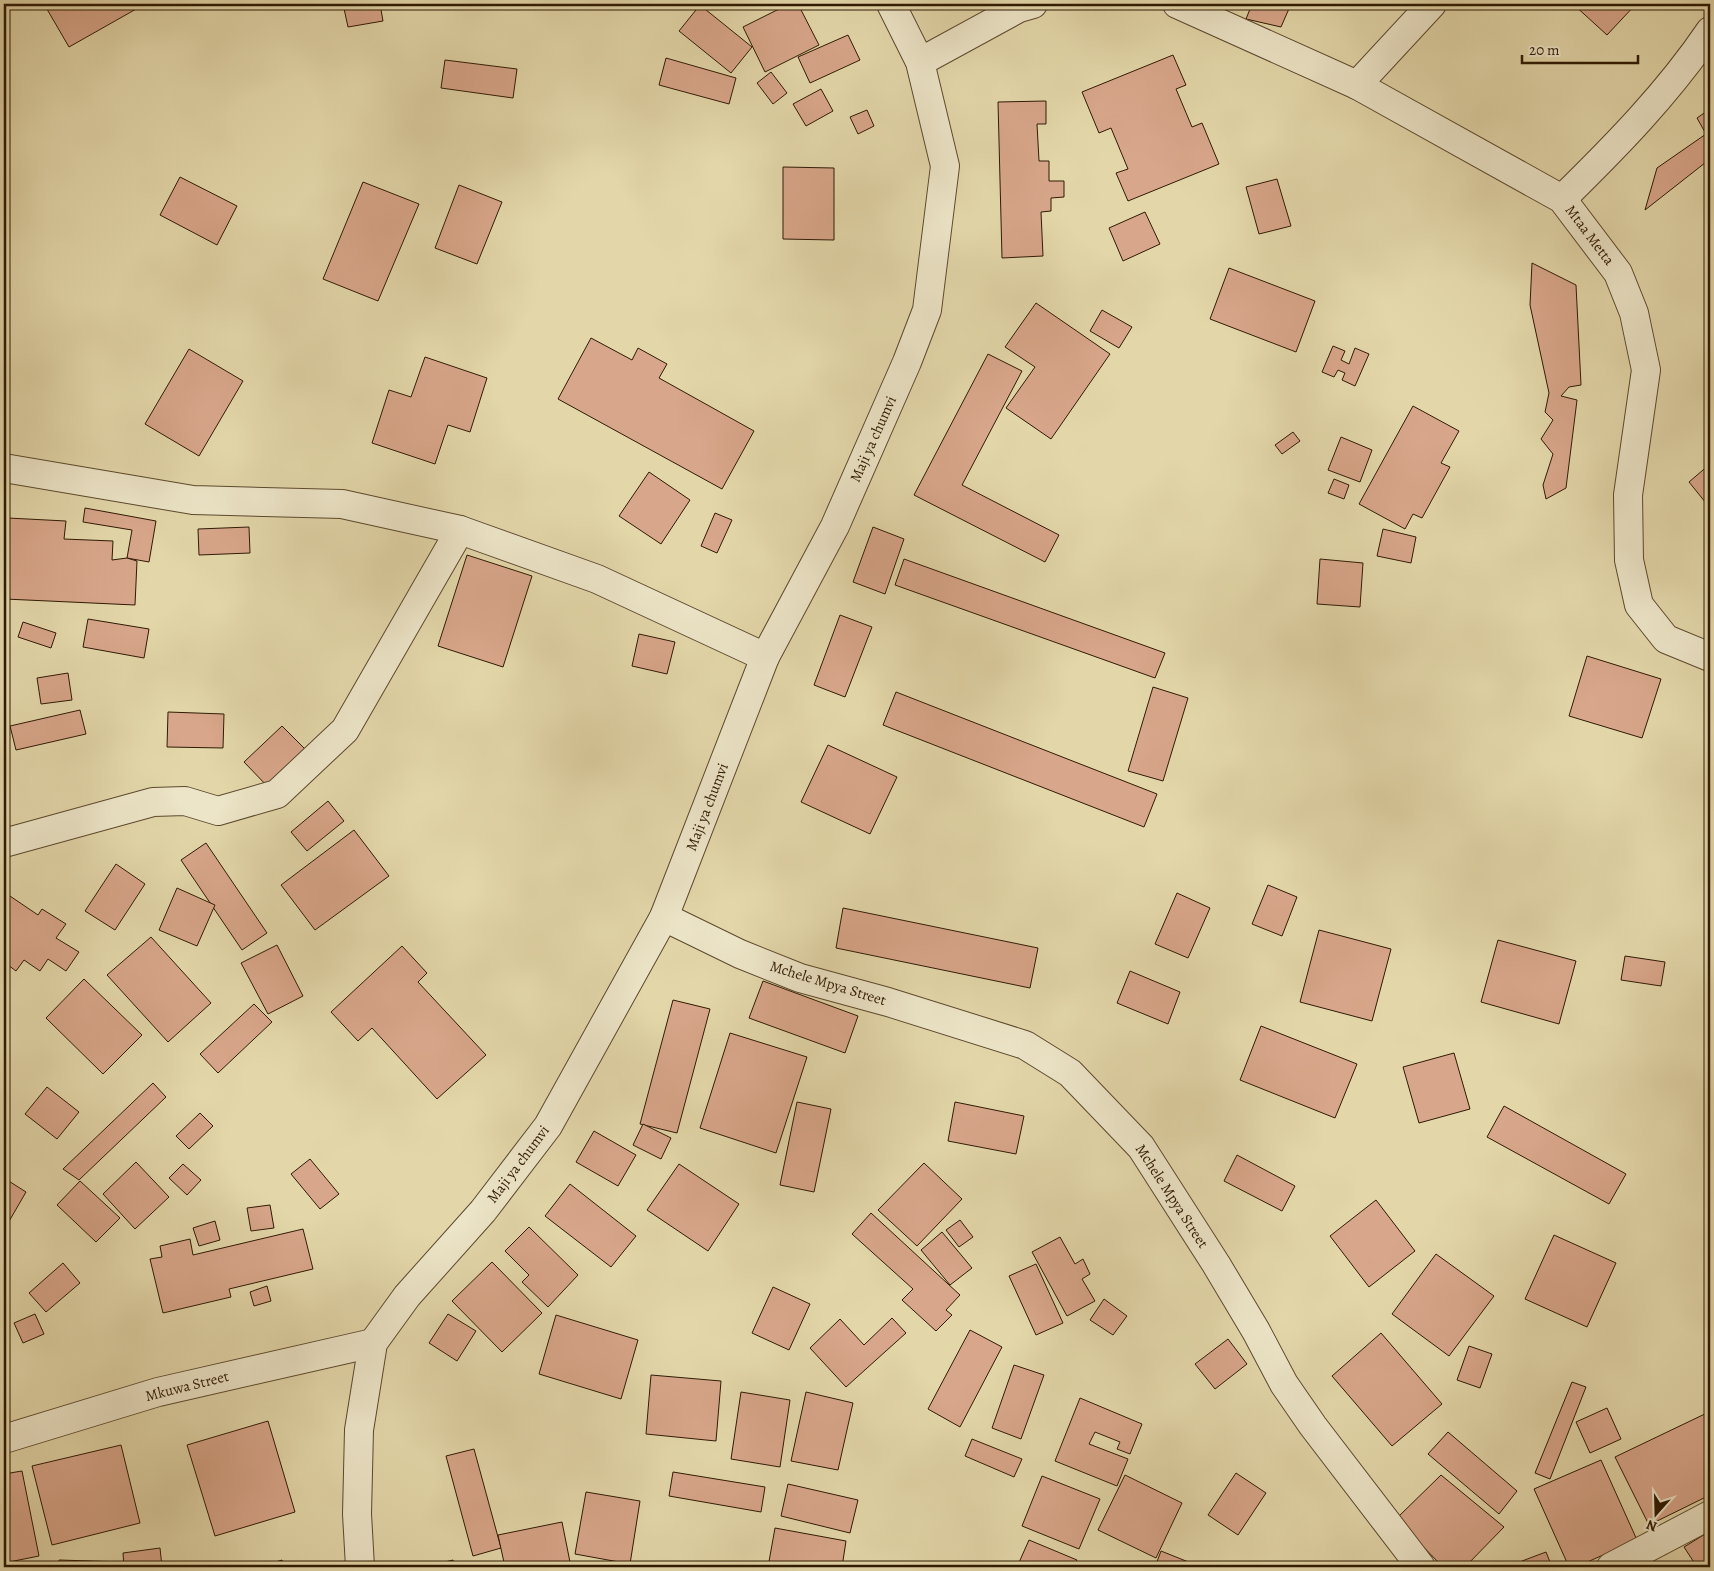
<svg xmlns="http://www.w3.org/2000/svg" width="1714" height="1571" font-family="Alegreya,serif">
  <rect width="100%" height="100%" fill="#e3d7aa"/>
  <filter id="stains"><feTurbulence type="fractalNoise" baseFrequency=".004" numOctaves="4"/><feColorMatrix values="0 0 0 0 .2 0 0 0 0 .09 0 0 0 0 .02 0 0 0 .5 -.17"/></filter>
  <radialGradient id="worn" r=".72"><stop offset=".6" stop-color="#630" stop-opacity="0"/><stop offset="1" stop-color="#630" stop-opacity=".3"/></radialGradient>
  <g fill="#d8a68a" stroke="#2f1a03">
    <polygon points="44,4 145,4 69,47"/>
    <polygon points="343,4 380,4 383,21 348,27"/>
    <polygon points="789,4 798,4 819,45 765,72 743,27"/>
    <polygon points="1252,4 1291,4 1281,27 1246,19"/>
    <polygon points="1573,4 1636,4 1607,35"/>
    <polygon points="700,5 752,47 731,73 679,31"/>
    <polygon points="848,35 860,60 810,83 798,57"/>
    <polygon points="1173,55 1186,85 1176,89 1192,127 1202,123 1219,164 1128,201 1116,173 1128,169 1111,128 1099,133 1082,92"/>
    <polygon points="666,58 736,78 729,104 659,85"/>
    <polygon points="445,60 517,69 513,98 441,88"/>
    <polygon points="771,72 787,93 773,104 757,83"/>
    <polygon points="821,89 833,111 806,126 793,104"/>
    <polygon points="1046,101 1046,124 1037,124 1039,161 1049,161 1049,181 1064,181 1064,197 1051,198 1051,211 1041,212 1043,256 1002,258 998,102"/>
    <polygon points="1710,109 1710,159 1645,210 1657,168 1706,134 1697,118"/>
    <polygon points="867,110 874,126 858,134 850,117"/>
    <polygon points="783,167 834,168 834,240 783,239"/>
    <polygon points="180,177 237,206 217,245 160,215"/>
    <polygon points="1277,179 1291,226 1259,234 1246,187"/>
    <polygon points="363,182 419,204 378,301 323,279"/>
    <polygon points="459,185 502,202 477,264 435,248"/>
    <polygon points="1145,212 1160,244 1123,261 1109,228"/>
    <polygon points="1532,263 1576,285 1581,385 1569,387 1561,396 1577,400 1566,488 1546,499 1543,485 1553,454 1541,439 1553,420 1545,412 1549,393 1530,305"/>
    <polygon points="1229,268 1315,301 1296,352 1210,319"/>
    <polygon points="1036,303 1110,354 1051,439 1006,408 1035,367 1005,347"/>
    <polygon points="1102,310 1132,327 1119,348 1090,331"/>
    <polygon points="591,338 632,360 638,348 667,364 659,378 754,431 722,489 558,399"/>
    <polygon points="1333,346 1345,351 1341,360 1349,364 1355,348 1369,354 1355,386 1342,380 1345,373 1338,370 1334,377 1322,372"/>
    <polygon points="189,349 243,381 199,456 145,424"/>
    <polygon points="988,354 1022,371 962,485 1059,535 1045,562 914,495"/>
    <polygon points="425,357 487,378 470,432 448,425 435,464 372,443 389,390 411,397"/>
    <polygon points="1413,406 1459,431 1441,463 1450,467 1422,518 1413,514 1405,529 1359,504"/>
    <polygon points="1293,432 1300,441 1282,454 1275,445"/>
    <polygon points="1341,437 1372,450 1360,482 1328,470"/>
    <polygon points="1710,464 1710,508 1689,482"/>
    <polygon points="649,472 690,500 661,544 619,516"/>
    <polygon points="1334,479 1349,485 1344,499 1328,493"/>
    <polygon points="85,508 156,521 149,562 127,558 132,530 83,522"/>
    <polygon points="715,513 732,520 717,553 701,546"/>
    <polygon points="8,518 66,521 64,539 113,541 112,560 127,558 137,561 135,605 5,599"/>
    <polygon points="249,527 250,553 199,555 198,529"/>
    <polygon points="873,527 904,539 885,594 853,582"/>
    <polygon points="1383,529 1416,537 1411,563 1377,556"/>
    <polygon points="467,555 532,576 503,667 438,646"/>
    <polygon points="904,559 1165,653 1155,678 895,585"/>
    <polygon points="1320,559 1363,563 1360,607 1317,604"/>
    <polygon points="840,615 872,627 845,697 814,685"/>
    <polygon points="88,619 149,629 144,658 83,647"/>
    <polygon points="23,622 56,633 51,648 18,637"/>
    <polygon points="639,634 675,642 667,674 632,666"/>
    <polygon points="1587,656 1661,679 1642,738 1569,716"/>
    <polygon points="68,673 72,700 41,704 37,678"/>
    <polygon points="1153,687 1188,698 1163,781 1128,771"/>
    <polygon points="896,692 1157,794 1144,827 883,725"/>
    <polygon points="80,710 86,734 16,750 10,726"/>
    <polygon points="168,712 224,714 223,748 167,747"/>
    <polygon points="282,726 307,751 269,788 244,762"/>
    <polygon points="828,745 897,777 870,834 801,802"/>
    <polygon points="328,801 344,821 307,851 291,832"/>
    <polygon points="354,830 389,876 315,930 281,885"/>
    <polygon points="206,843 267,933 242,950 181,860"/>
    <polygon points="116,864 145,884 115,930 85,911"/>
    <polygon points="1268,885 1297,897 1282,936 1252,924"/>
    <polygon points="177,888 215,905 197,946 159,930"/>
    <polygon points="4,892 38,915 42,909 66,924 56,938 79,952 66,971 48,959 40,971 24,960 16,971 4,962"/>
    <polygon points="1177,893 1210,908 1188,958 1155,944"/>
    <polygon points="843,908 1038,948 1030,988 836,948"/>
    <polygon points="1319,930 1391,949 1372,1021 1300,1002"/>
    <polygon points="151,937 211,1003 168,1042 107,975"/>
    <polygon points="1498,940 1576,961 1559,1024 1481,1002"/>
    <polygon points="277,945 303,996 268,1014 241,963"/>
    <polygon points="402,946 427,973 418,982 486,1055 437,1099 372,1028 358,1041 331,1012"/>
    <polygon points="1625,956 1665,962 1661,986 1621,980"/>
    <polygon points="1130,971 1180,992 1168,1024 1117,1003"/>
    <polygon points="84,979 142,1035 103,1074 46,1018"/>
    <polygon points="763,981 858,1016 845,1053 749,1018"/>
    <polygon points="673,1000 710,1009 677,1133 640,1124"/>
    <polygon points="254,1004 272,1022 218,1073 200,1054"/>
    <polygon points="1261,1026 1357,1064 1335,1118 1240,1080"/>
    <polygon points="730,1033 807,1057 776,1153 700,1128"/>
    <polygon points="1454,1053 1470,1109 1419,1123 1403,1067"/>
    <polygon points="153,1083 166,1097 79,1180 63,1169"/>
    <polygon points="47,1087 79,1112 57,1139 25,1114"/>
    <polygon points="797,1102 831,1109 814,1192 780,1185"/>
    <polygon points="955,1102 1024,1116 1016,1154 948,1141"/>
    <polygon points="1504,1106 1626,1174 1609,1204 1487,1137"/>
    <polygon points="200,1113 213,1126 189,1149 176,1136"/>
    <polygon points="643,1124 671,1138 661,1159 633,1145"/>
    <polygon points="594,1131 636,1155 618,1186 576,1162"/>
    <polygon points="1237,1155 1295,1186 1282,1211 1224,1181"/>
    <polygon points="310,1159 339,1194 320,1209 291,1174"/>
    <polygon points="136,1162 169,1197 135,1229 103,1194"/>
    <polygon points="924,1163 962,1199 917,1246 878,1210"/>
    <polygon points="183,1164 201,1180 187,1195 169,1178"/>
    <polygon points="679,1164 739,1204 708,1251 647,1210"/>
    <polygon points="4,1178 26,1192 4,1230"/>
    <polygon points="80,1181 120,1218 96,1242 57,1205"/>
    <polygon points="570,1184 636,1236 611,1267 545,1216"/>
    <polygon points="1376,1200 1415,1251 1369,1287 1330,1236"/>
    <polygon points="270,1205 274,1228 251,1231 247,1208"/>
    <polygon points="871,1213 960,1295 946,1310 952,1315 936,1331 902,1300 913,1289 852,1234"/>
    <polygon points="960,1220 973,1237 959,1247 946,1230"/>
    <polygon points="215,1221 220,1240 199,1246 193,1228"/>
    <polygon points="529,1227 578,1275 548,1307 522,1282 529,1275 505,1251"/>
    <polygon points="303,1229 313,1269 229,1289 231,1297 163,1313 150,1259 162,1257 160,1246 190,1239 193,1255"/>
    <polygon points="942,1232 972,1268 950,1285 921,1250"/>
    <polygon points="1554,1235 1616,1263 1587,1327 1525,1299"/>
    <polygon points="1060,1237 1075,1264 1083,1259 1090,1274 1082,1279 1095,1301 1067,1316 1032,1252"/>
    <polygon points="1436,1254 1494,1296 1449,1356 1392,1314"/>
    <polygon points="492,1262 542,1313 502,1352 452,1301"/>
    <polygon points="63,1263 80,1283 46,1312 29,1293"/>
    <polygon points="1036,1264 1063,1323 1036,1335 1009,1276"/>
    <polygon points="267,1286 271,1301 254,1306 250,1292"/>
    <polygon points="773,1287 810,1304 789,1350 752,1333"/>
    <polygon points="1104,1299 1127,1316 1113,1335 1090,1320"/>
    <polygon points="35,1314 44,1334 23,1343 14,1323"/>
    <polygon points="448,1314 476,1331 457,1361 429,1343"/>
    <polygon points="556,1315 638,1340 621,1399 539,1374"/>
    <polygon points="892,1318 906,1333 846,1387 810,1348 840,1319 864,1345"/>
    <polygon points="970,1330 1002,1347 960,1427 928,1409"/>
    <polygon points="1381,1333 1442,1404 1392,1446 1332,1376"/>
    <polygon points="1228,1339 1247,1364 1215,1389 1195,1364"/>
    <polygon points="1469,1346 1492,1354 1480,1388 1457,1380"/>
    <polygon points="1014,1365 1044,1375 1021,1439 992,1428"/>
    <polygon points="651,1375 721,1381 716,1441 646,1434"/>
    <polygon points="1572,1382 1586,1387 1550,1479 1535,1473"/>
    <polygon points="741,1392 790,1400 780,1467 731,1459"/>
    <polygon points="806,1392 853,1403 838,1470 791,1461"/>
    <polygon points="1080,1398 1142,1424 1130,1454 1117,1449 1120,1442 1095,1432 1089,1444 1128,1459 1117,1486 1055,1461"/>
    <polygon points="1607,1408 1621,1439 1590,1453 1576,1422"/>
    <polygon points="1709,1412 1710,1416 1710,1495 1649,1525 1615,1457"/>
    <polygon points="268,1421 295,1512 215,1536 187,1445"/>
    <polygon points="1448,1432 1517,1491 1499,1514 1428,1454"/>
    <polygon points="972,1439 1022,1459 1014,1477 965,1456"/>
    <polygon points="121,1445 140,1523 52,1545 32,1466"/>
    <polygon points="474,1449 501,1548 473,1556 446,1456"/>
    <polygon points="1601,1460 1637,1540 1576,1567 1569,1567 1534,1489"/>
    <polygon points="22,1471 39,1556 4,1563 4,1474"/>
    <polygon points="673,1472 765,1487 761,1512 669,1496"/>
    <polygon points="1236,1473 1266,1493 1238,1535 1208,1515"/>
    <polygon points="1125,1475 1182,1503 1156,1558 1098,1530"/>
    <polygon points="1441,1475 1504,1527 1465,1567 1443,1567 1396,1519"/>
    <polygon points="1042,1476 1100,1499 1079,1549 1022,1526"/>
    <polygon points="788,1484 858,1500 850,1533 781,1516"/>
    <polygon points="586,1492 640,1501 630,1564 575,1554"/>
    <polygon points="562,1522 571,1567 505,1567 498,1535"/>
    <polygon points="775,1528 846,1541 842,1567 768,1567"/>
    <polygon points="1710,1531 1710,1567 1697,1567 1684,1547"/>
    <polygon points="1029,1540 1077,1560 1073,1567 1017,1567"/>
    <polygon points="160,1548 162,1567 124,1567 123,1553"/>
    <polygon points="1161,1551 1201,1567 1155,1567"/>
    <polygon points="1546,1552 1552,1567 1524,1567 1522,1561"/>
    <polygon points="59,1560 123,1562 123,1567 59,1567"/>
    <polygon points="282,1560 285,1567 260,1567"/>
    <polygon points="453,1560 455,1567 425,1567"/>
  </g>
  <g fill="none" stroke-linecap="round" stroke-linejoin="round">
    <defs>
      <g id="minor">
        <polyline points="1177,4 1357,85 1562,199 1618,273 1634,313 1646,370 1628,495 1629,560 1639,605 1666,639 1710,657"/>
        <polyline points="920,62 1019,8 1033,4"/>
        <polyline points="1357,85 1432,4"/>
        <path d="M1562 199C1616 146 1668 93 1710 31"/>
        <polyline points="4,468 193,500 342,504 460,530 597,579 765,657"/>
        <polyline points="4,843 153,802 185,801 218,811 277,794 345,730 460,530"/>
        <polyline points="664,917 740,954 800,978 888,1002 1025,1045 1070,1073 1141,1147 1216,1264 1256,1331 1284,1384 1313,1426 1421,1567"/>
        <polyline points="4,1439 158,1392 373,1343"/>
        <polyline points="360,1567 357,1514 359,1430 373,1343 407,1296 483,1211 548,1126 664,917 765,657 835,526 907,362 927,310 945,166 920,62 891,4"/>
        <polyline points="1611,1567 1710,1515"/>
      </g>
    </defs>
    <use href="#minor" stroke="#5c492d" stroke-width="30"/>
    <use href="#minor" stroke="#ede5c8" stroke-width="28"/>
  </g>
  <g text-anchor="middle" stroke-width="4" stroke-linejoin="round" paint-order="stroke">
    <g font-size="15" fill="#2f1a03" stroke="#ede5c8">
      <text transform="translate(1590 235) rotate(53)" y="5">Mtaa Metta</text>
      <text transform="translate(873 439) rotate(-66)" y="5">Maji ya chumvi</text>
      <text transform="translate(707 807) rotate(-69)" y="5">Maji ya chumvi</text>
      <text transform="translate(828 983) rotate(17)" y="5">Mchele Mpya Street</text>
      <text transform="translate(518 1164) rotate(-53)" y="5">Maji ya chumvi</text>
      <text transform="translate(1172 1196) rotate(57)" y="5">Mchele Mpya Street</text>
      <text transform="translate(187 1386) rotate(-14)" y="5">Mkuwa Street</text>
    </g>
  </g>
  <rect width="1714" height="1571" fill="none" stroke="#e3d7aa" stroke-width="20"/>
  <rect x="5" y="5" width="1704" height="1561" fill="none" stroke="#2f1a03" stroke-width="2.5"/>
  <rect x="10" y="10" width="1694" height="1551" fill="none" stroke="#2f1a03"/>
  <g transform="translate(1656 1514) rotate(200)" stroke="#ede5c8" stroke-width="4" paint-order="stroke">
  <path d="M0-4L9 19L0 12L-9 19Z" fill="#2f1a03"/>
  <text y="-8" font-size="14" font-weight="bold" text-anchor="middle" fill="#2f1a03">N</text>
  </g>
  <path d="M1522 55v8h116v-8" fill="none" stroke="#2f1a03" stroke-width="2.5"/>
  <text x="1529" y="55" font-size="15" fill="#2f1a03" stroke="#ede5c8" stroke-width="4" paint-order="stroke">20 m</text>
  <rect width="100%" height="100%" filter="url(#stains)"/>
  <rect width="100%" height="100%" fill="url(#worn)"/>
</svg>
